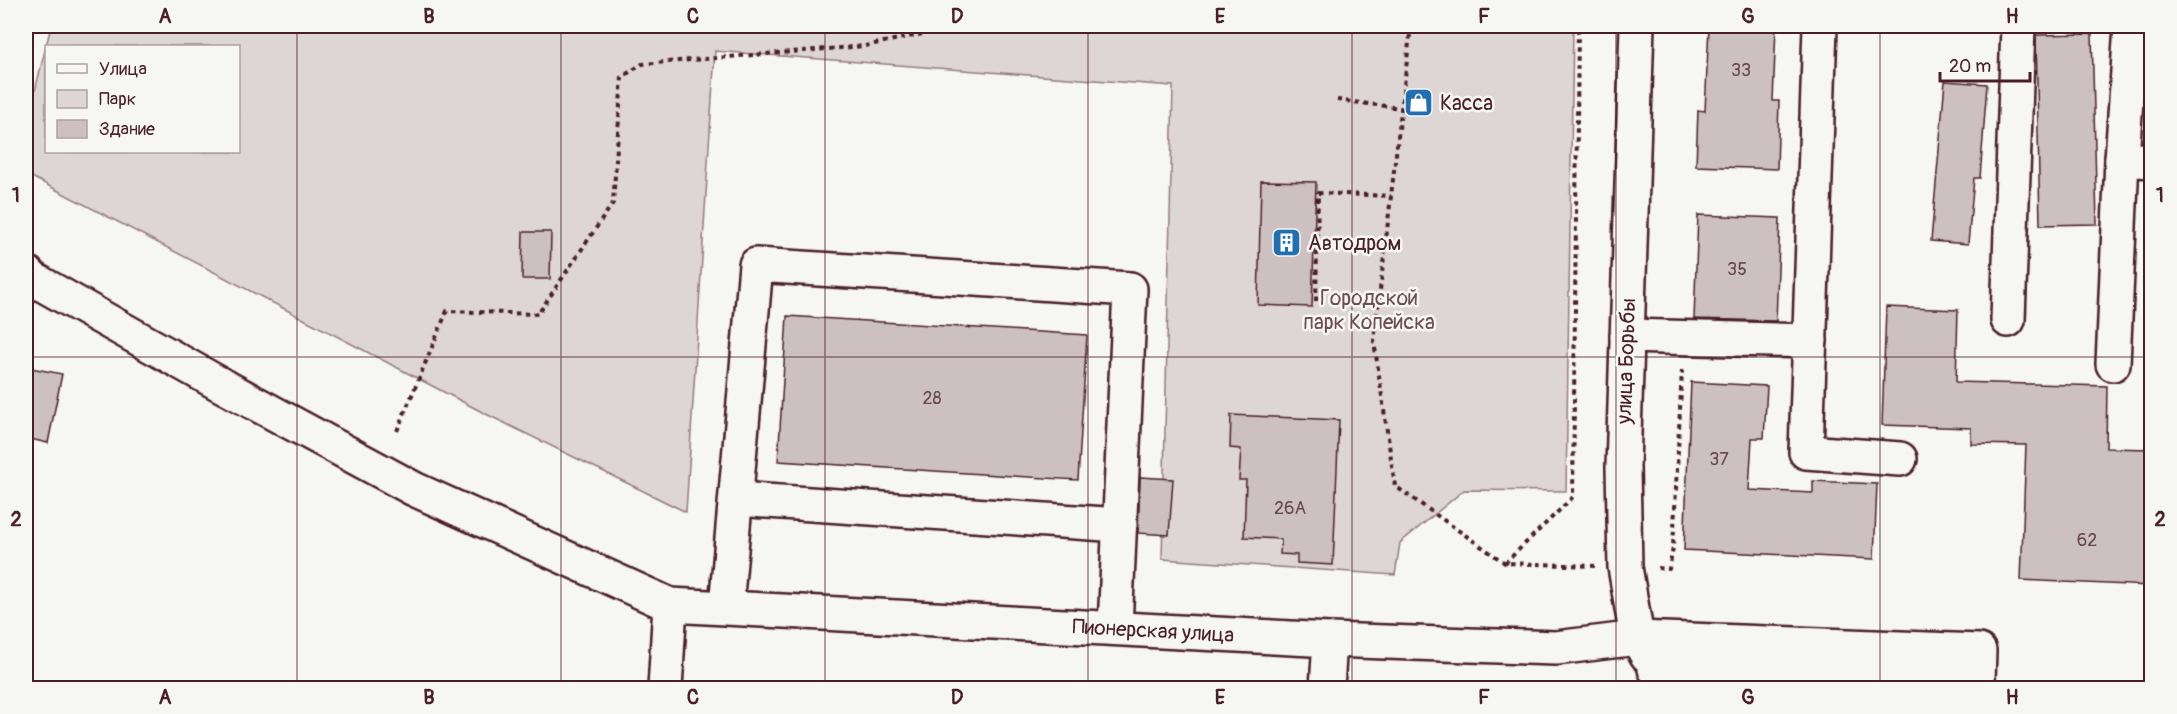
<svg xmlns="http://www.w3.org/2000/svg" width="2177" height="714" font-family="Pangolin,sans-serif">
  <rect width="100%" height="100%" fill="#f6f6f2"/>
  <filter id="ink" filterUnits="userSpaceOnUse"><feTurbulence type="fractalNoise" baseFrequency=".0167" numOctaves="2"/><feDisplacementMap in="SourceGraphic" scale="12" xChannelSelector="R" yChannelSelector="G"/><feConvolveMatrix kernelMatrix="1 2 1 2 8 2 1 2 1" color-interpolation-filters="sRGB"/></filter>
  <g filter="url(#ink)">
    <path fill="#ddd6d5" stroke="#947a80" stroke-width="1.5" fill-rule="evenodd" d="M51 26H1573L1566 491 1464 490 1400 543 1395 575 1162 559 1173 86 715 51 686 512 486 414 26 174V127ZM46 46H238V152H46Z"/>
    <g fill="#ccc1c0" stroke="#4a1f2b" stroke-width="1.5">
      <polygon points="1709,26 1776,26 1773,101 1779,101 1777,169 1696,166 1698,110 1705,111"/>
      <polygon points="2092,34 2097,224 2040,225 2036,35"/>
      <polygon points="1945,81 1987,84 1980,178 1974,178 1968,244 1931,241"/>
      <polygon points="1261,181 1316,182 1312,307 1258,305"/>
      <polygon points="1698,215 1780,218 1776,321 1694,319"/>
      <polygon points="523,232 551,232 550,279 522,279"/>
      <polygon points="1886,307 1958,310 1956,382 2107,386 2106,448 2151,449 2151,586 2021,580 2026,445 1971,444 1971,428 1882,425"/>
      <polygon points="787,316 1087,335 1078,480 778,461"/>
      <polygon points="26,367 62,374 48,443 26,438"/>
      <polygon points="1691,382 1767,386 1764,438 1752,438 1749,490 1813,493 1813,481 1877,484 1874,559 1684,550"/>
      <polygon points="1231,415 1339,420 1333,565 1297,563 1297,555 1280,554 1281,539 1244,537 1246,480 1239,480 1241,449 1230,448"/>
      <polygon points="1140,477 1173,479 1169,535 1138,533"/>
    </g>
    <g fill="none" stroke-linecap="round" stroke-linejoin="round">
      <defs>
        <g id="minor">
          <polyline points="1637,26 1623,467 1625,567 1637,638 1647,655"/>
          <polyline points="1820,26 1806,452 1900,459"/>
          <polyline points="2131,26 2122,159 2152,161"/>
          <path id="s1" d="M26 272 33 279 216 382 414 489 670 605 1330 640 1556 648 1637 638 1979 651 1978 680 1655 669"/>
          <polyline points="2008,320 2018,26"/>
          <polyline points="1627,336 1810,341"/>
          <polyline points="2113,364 2122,159"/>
          <polyline points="736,499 1120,525"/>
          <polyline points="726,607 756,265 1130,289 1115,628"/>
          <polyline points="665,688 670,605"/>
          <polyline points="1327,688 1330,640"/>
        </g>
      </defs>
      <use href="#minor" stroke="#4a1f2b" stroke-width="38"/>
      <g stroke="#4a1f2b" stroke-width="4" stroke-dasharray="4.5 4.5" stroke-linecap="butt">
        <polyline points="1358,26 1410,29"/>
        <polyline points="1411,26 1374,341 1395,486 1505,563 1595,566"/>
        <polyline points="1337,100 1401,108"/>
        <polyline points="1316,301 1318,193 1391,196"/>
        <polyline points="397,431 447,311 538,314 613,203 622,77 642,64 865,46 961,26"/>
        <polyline points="1505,563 1573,497 1578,26"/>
        <polyline points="1658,568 1669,569 1673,548 1682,370"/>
      </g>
      <use href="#minor" stroke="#f6f6f2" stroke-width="33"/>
    </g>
  </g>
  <path fill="none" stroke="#4a1f2b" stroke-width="1.5" stroke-opacity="0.55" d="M297 26V688M561 26V688M825 26V688M1088 26V688M1352 26V688M1616 26V688M1880 26V688M26 357H2152"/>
  <defs>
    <symbol id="shop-square" viewBox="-11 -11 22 22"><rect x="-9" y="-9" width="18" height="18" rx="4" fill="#1f6fb2" stroke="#f6f6f2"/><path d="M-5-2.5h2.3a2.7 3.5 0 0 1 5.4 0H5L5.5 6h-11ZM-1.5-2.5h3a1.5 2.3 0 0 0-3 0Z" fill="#fff"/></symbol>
    <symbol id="building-square" viewBox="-11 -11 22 22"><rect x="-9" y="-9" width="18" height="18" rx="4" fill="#1f6fb2" stroke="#f6f6f2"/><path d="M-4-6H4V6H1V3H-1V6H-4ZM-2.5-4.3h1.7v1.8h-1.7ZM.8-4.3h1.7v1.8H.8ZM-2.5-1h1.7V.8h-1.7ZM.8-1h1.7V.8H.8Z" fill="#fff"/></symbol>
  </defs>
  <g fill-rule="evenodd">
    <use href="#shop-square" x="1402" y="86" width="33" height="33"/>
    <use href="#building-square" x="1270" y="226" width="33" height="33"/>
  </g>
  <g text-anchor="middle" stroke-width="5" stroke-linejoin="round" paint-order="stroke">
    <g font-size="18" fill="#6a4850">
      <text x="1741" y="76">33</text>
      <text x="1737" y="275">35</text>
      <text x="932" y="404">28</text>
      <text x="1719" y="465">37</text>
      <text x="1290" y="514">26А</text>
      <text x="2087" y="546">62</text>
    </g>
    <g font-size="21" fill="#4a1f2b" stroke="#f6f6f2" text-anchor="start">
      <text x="1440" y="110">Касса</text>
      <text x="1308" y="250">Автодром</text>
    </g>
    <g font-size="21" fill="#6f4d56" stroke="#f6f6f2">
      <text x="1369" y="305">Городской<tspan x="1369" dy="24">парк Копейска</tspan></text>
    </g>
    <g font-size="21" fill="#4a1f2b" stroke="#f6f6f2">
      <text transform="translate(1626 361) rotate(-88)" y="7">улица Борьбы</text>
      <text dy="7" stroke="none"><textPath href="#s1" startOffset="1210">Пионерская улица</textPath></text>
    </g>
  </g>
  <rect width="2177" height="714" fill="none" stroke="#f6f6f2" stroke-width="66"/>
  <rect x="45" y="45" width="195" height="108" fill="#f6f6f2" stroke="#b1a0a2" stroke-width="1.5"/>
  <rect x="57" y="64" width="30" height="9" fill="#f6f6f2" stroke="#b1a0a2" stroke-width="1.5"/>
  <text x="99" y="75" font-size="18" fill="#4a1f2b">Улица</text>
  <rect x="57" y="90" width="30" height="18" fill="#ddd6d5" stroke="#b1a0a2" stroke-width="1.5"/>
  <text x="99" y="105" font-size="18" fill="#4a1f2b">Парк</text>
  <rect x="57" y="120" width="30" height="18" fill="#ccc1c0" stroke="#b1a0a2" stroke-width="1.5"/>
  <text x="99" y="135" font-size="18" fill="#4a1f2b">Здание</text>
  <path d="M1940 72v9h90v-9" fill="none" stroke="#4a1f2b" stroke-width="3"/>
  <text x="1949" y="72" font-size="18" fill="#4a1f2b" stroke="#f6f6f2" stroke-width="4.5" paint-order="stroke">20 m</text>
  <rect x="33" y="33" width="2111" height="648" fill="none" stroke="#4a1f2b" stroke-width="2"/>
  <g font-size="20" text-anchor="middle" font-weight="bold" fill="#4a1f2b">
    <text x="165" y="23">A</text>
    <text x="429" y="23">B</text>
    <text x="693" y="23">C</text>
    <text x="957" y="23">D</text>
    <text x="1220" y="23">E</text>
    <text x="1484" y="23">F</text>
    <text x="1748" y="23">G</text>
    <text x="2012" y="23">H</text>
    <text x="16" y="202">1</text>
    <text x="2160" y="202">1</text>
    <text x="16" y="526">2</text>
    <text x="2160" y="526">2</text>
    <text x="165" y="704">A</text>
    <text x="429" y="704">B</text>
    <text x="693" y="704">C</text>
    <text x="957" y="704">D</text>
    <text x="1220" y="704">E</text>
    <text x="1484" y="704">F</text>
    <text x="1748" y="704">G</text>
    <text x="2012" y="704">H</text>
  </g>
</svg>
